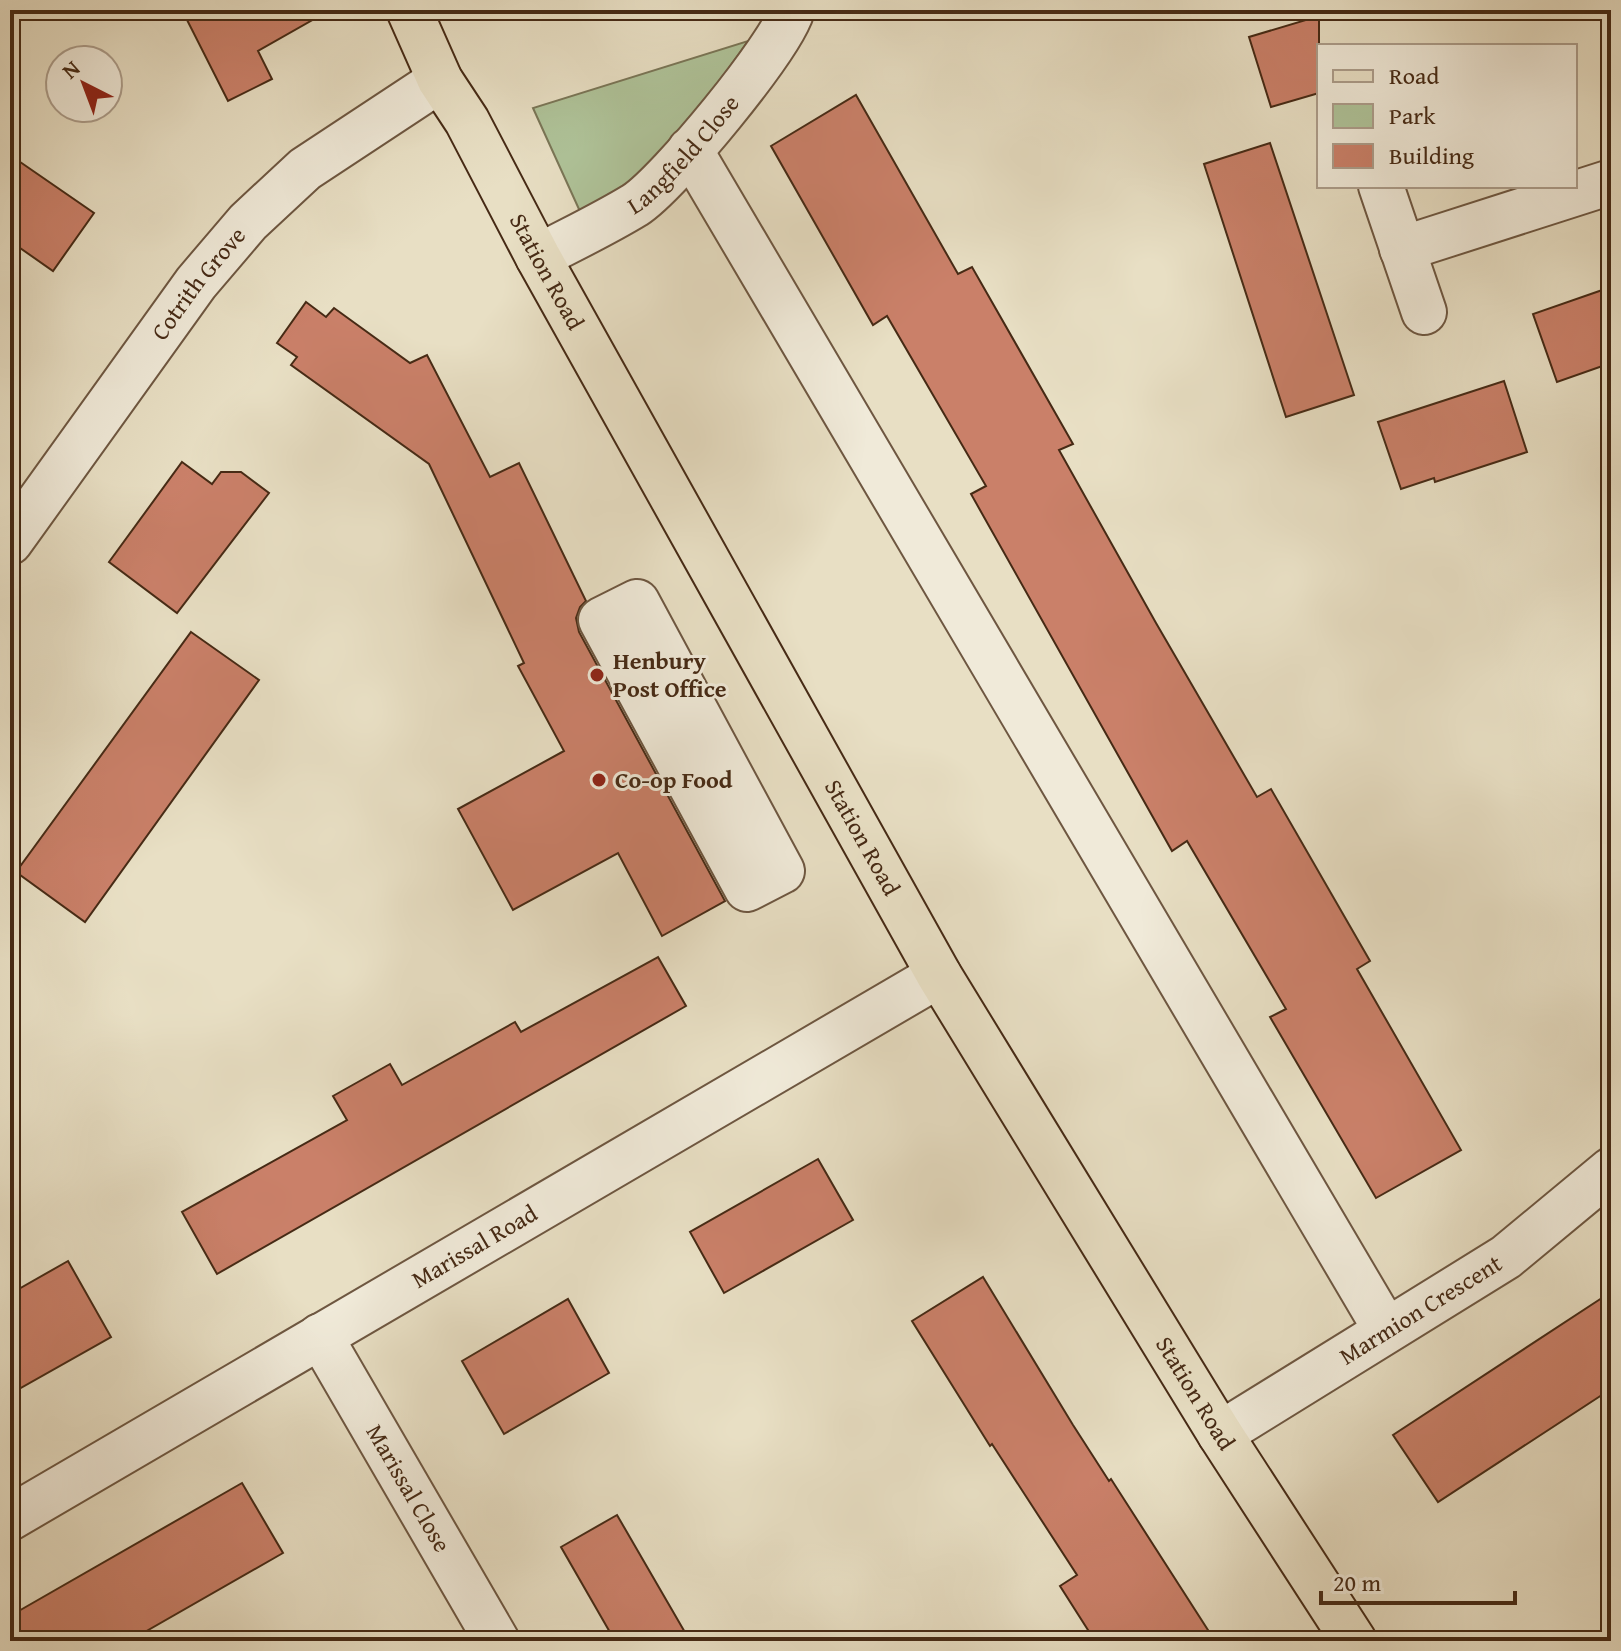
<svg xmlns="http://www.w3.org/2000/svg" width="1621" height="1651" font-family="'Gentium Book Plus',serif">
  <rect width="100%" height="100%" fill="#e8dfc4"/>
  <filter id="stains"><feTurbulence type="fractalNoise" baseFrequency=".0025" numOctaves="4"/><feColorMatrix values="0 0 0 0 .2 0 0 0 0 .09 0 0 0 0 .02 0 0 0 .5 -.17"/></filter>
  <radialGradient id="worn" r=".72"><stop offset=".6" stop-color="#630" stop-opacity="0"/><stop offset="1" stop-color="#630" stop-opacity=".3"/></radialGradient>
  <polygon fill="#afc399" stroke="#7a7657" stroke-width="2" points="748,41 707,99 629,189 583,218 533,108"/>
  <g fill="#ca8069" stroke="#462a15" stroke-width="2">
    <polygon points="182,10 330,10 258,51 272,79 228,101"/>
    <polygon points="1319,16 1319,93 1271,107 1249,37"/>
    <polygon points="856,95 958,274 972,267 1073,444 1059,450 1156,623 1257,797 1271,789 1370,961 1357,969 1461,1150 1376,1198 1270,1017 1286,1009 1187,841 1172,851 971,494 986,486 887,316 873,325 771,146"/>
    <polygon points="1270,143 1354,395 1286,417 1204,164"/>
    <polygon points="10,155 94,213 53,271 10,241"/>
    <polygon points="1611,287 1611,363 1557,382 1533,314"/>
    <polygon points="306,302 326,317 334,308 410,363 427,355 490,477 519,463 586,601 580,607 576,618 579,632 725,901 662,936 618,853 513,910 458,809 564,751 518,666 524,663 429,464 291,365 297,357 277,343"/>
    <polygon points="1504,381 1527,452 1435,482 1434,478 1401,489 1378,422"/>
    <polygon points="182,462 212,484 221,472 241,472 269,493 177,613 109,562"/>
    <polygon points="191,632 259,680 85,922 16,872"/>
    <polygon points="658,957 686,1006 217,1274 182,1212 347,1120 333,1096 390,1064 402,1085 515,1022 521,1032"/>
    <polygon points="818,1159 853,1220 724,1293 690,1232"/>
    <polygon points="68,1261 111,1337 10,1394 10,1294"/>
    <polygon points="983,1277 1073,1425 1109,1481 1111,1479 1215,1641 1095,1641 1060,1586 1077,1575 992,1444 990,1446 912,1321"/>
    <polygon points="1611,1292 1611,1389 1438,1502 1393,1435"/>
    <polygon points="568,1299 609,1373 504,1434 462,1361"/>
    <polygon points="242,1483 283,1553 129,1641 10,1641 10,1616"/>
    <polygon points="617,1515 668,1603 690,1641 615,1641 561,1547"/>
  </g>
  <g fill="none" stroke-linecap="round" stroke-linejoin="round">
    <defs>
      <g id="minor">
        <polyline points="690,150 1386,1330"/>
        <polyline points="1381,186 1424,312"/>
        <polyline points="1402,249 1611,182"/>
        <path id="s1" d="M538 257C570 240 604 224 635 205 669 183 781 47 792 10"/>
        <path id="s2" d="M10 542 196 283 248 222 305 169 440 80"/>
        <polygon points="637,602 782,871 747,889 601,620"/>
        <path id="s3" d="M320 1336 497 1641"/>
        <path id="s4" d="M1220 1434 1506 1257 1611 1170"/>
        <path id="s5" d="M10 1518 939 975"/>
      </g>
      <g id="major">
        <path id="s6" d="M409 10 440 80 467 121 538 257 939 975 1220 1434 1354 1641"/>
      </g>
    </defs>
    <use href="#minor" stroke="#6e5741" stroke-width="48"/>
    <use href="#major" stroke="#462a15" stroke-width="48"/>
    <use href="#minor" stroke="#f0ead9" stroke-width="44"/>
    <use href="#major" stroke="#e8dfc4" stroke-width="44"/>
  </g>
  <g fill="#8f2418" stroke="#f0ead9" stroke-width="3">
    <circle cx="597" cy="675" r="8"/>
    <circle cx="599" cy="780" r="8"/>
  </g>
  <g text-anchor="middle" stroke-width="6" stroke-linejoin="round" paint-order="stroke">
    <g font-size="24" fill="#462a15" stroke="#f0ead9">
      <text dy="8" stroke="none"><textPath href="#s1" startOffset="180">Langfield Close</textPath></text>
      <text dy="8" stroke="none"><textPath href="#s6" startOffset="296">Station Road</textPath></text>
      <text dy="8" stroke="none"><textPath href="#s2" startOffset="320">Cotrith Grove</textPath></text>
      <text dy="8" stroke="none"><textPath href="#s6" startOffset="944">Station Road</textPath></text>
      <text dy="8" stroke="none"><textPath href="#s5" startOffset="538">Marissal Road</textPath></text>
      <text dy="8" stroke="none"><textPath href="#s4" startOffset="236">Marmion Crescent</textPath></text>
      <text dy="8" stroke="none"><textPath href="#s6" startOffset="1592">Station Road</textPath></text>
      <text dy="8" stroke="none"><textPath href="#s3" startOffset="176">Marissal Close</textPath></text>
    </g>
    <g font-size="24" font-weight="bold" fill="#462a15" stroke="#f0ead9" text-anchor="start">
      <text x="613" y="669">Henbury<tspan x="613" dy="28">Post Office</tspan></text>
      <text x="615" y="788">Co-op Food</text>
    </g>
  </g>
  <rect width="1621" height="1651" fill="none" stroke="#e8dfc4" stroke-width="40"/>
  <rect x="12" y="12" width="1597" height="1627" fill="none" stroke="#462a15" stroke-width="4"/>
  <rect x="20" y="20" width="1581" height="1611" fill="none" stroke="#462a15" stroke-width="2"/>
  <rect x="1317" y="44" width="260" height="144" fill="#f0ead9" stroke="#ac9d8b" stroke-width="2"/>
  <rect x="1333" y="70" width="40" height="12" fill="#e8dfc4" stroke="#ac9d8b" stroke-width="2"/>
  <text x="1389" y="84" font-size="24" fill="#462a15">Road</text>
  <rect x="1333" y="104" width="40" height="24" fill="#afc399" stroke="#ac9d8b" stroke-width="2"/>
  <text x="1389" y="124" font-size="24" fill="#462a15">Park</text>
  <rect x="1333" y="144" width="40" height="24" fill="#ca8069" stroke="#ac9d8b" stroke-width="2"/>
  <text x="1389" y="164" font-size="24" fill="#462a15">Building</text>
  <g transform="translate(84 84) rotate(318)"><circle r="38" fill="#f0ead9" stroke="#ac9d8b" stroke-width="2"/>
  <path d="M0-6L14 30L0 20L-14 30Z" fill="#8f2418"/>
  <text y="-12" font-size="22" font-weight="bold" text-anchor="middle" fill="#462a15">N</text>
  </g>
  <path d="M1321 1591v12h194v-12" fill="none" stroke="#462a15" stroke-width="4"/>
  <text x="1333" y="1591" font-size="24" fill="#462a15" stroke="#f0ead9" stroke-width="6" paint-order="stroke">20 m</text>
  <rect width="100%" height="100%" filter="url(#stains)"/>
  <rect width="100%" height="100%" fill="url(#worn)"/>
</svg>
